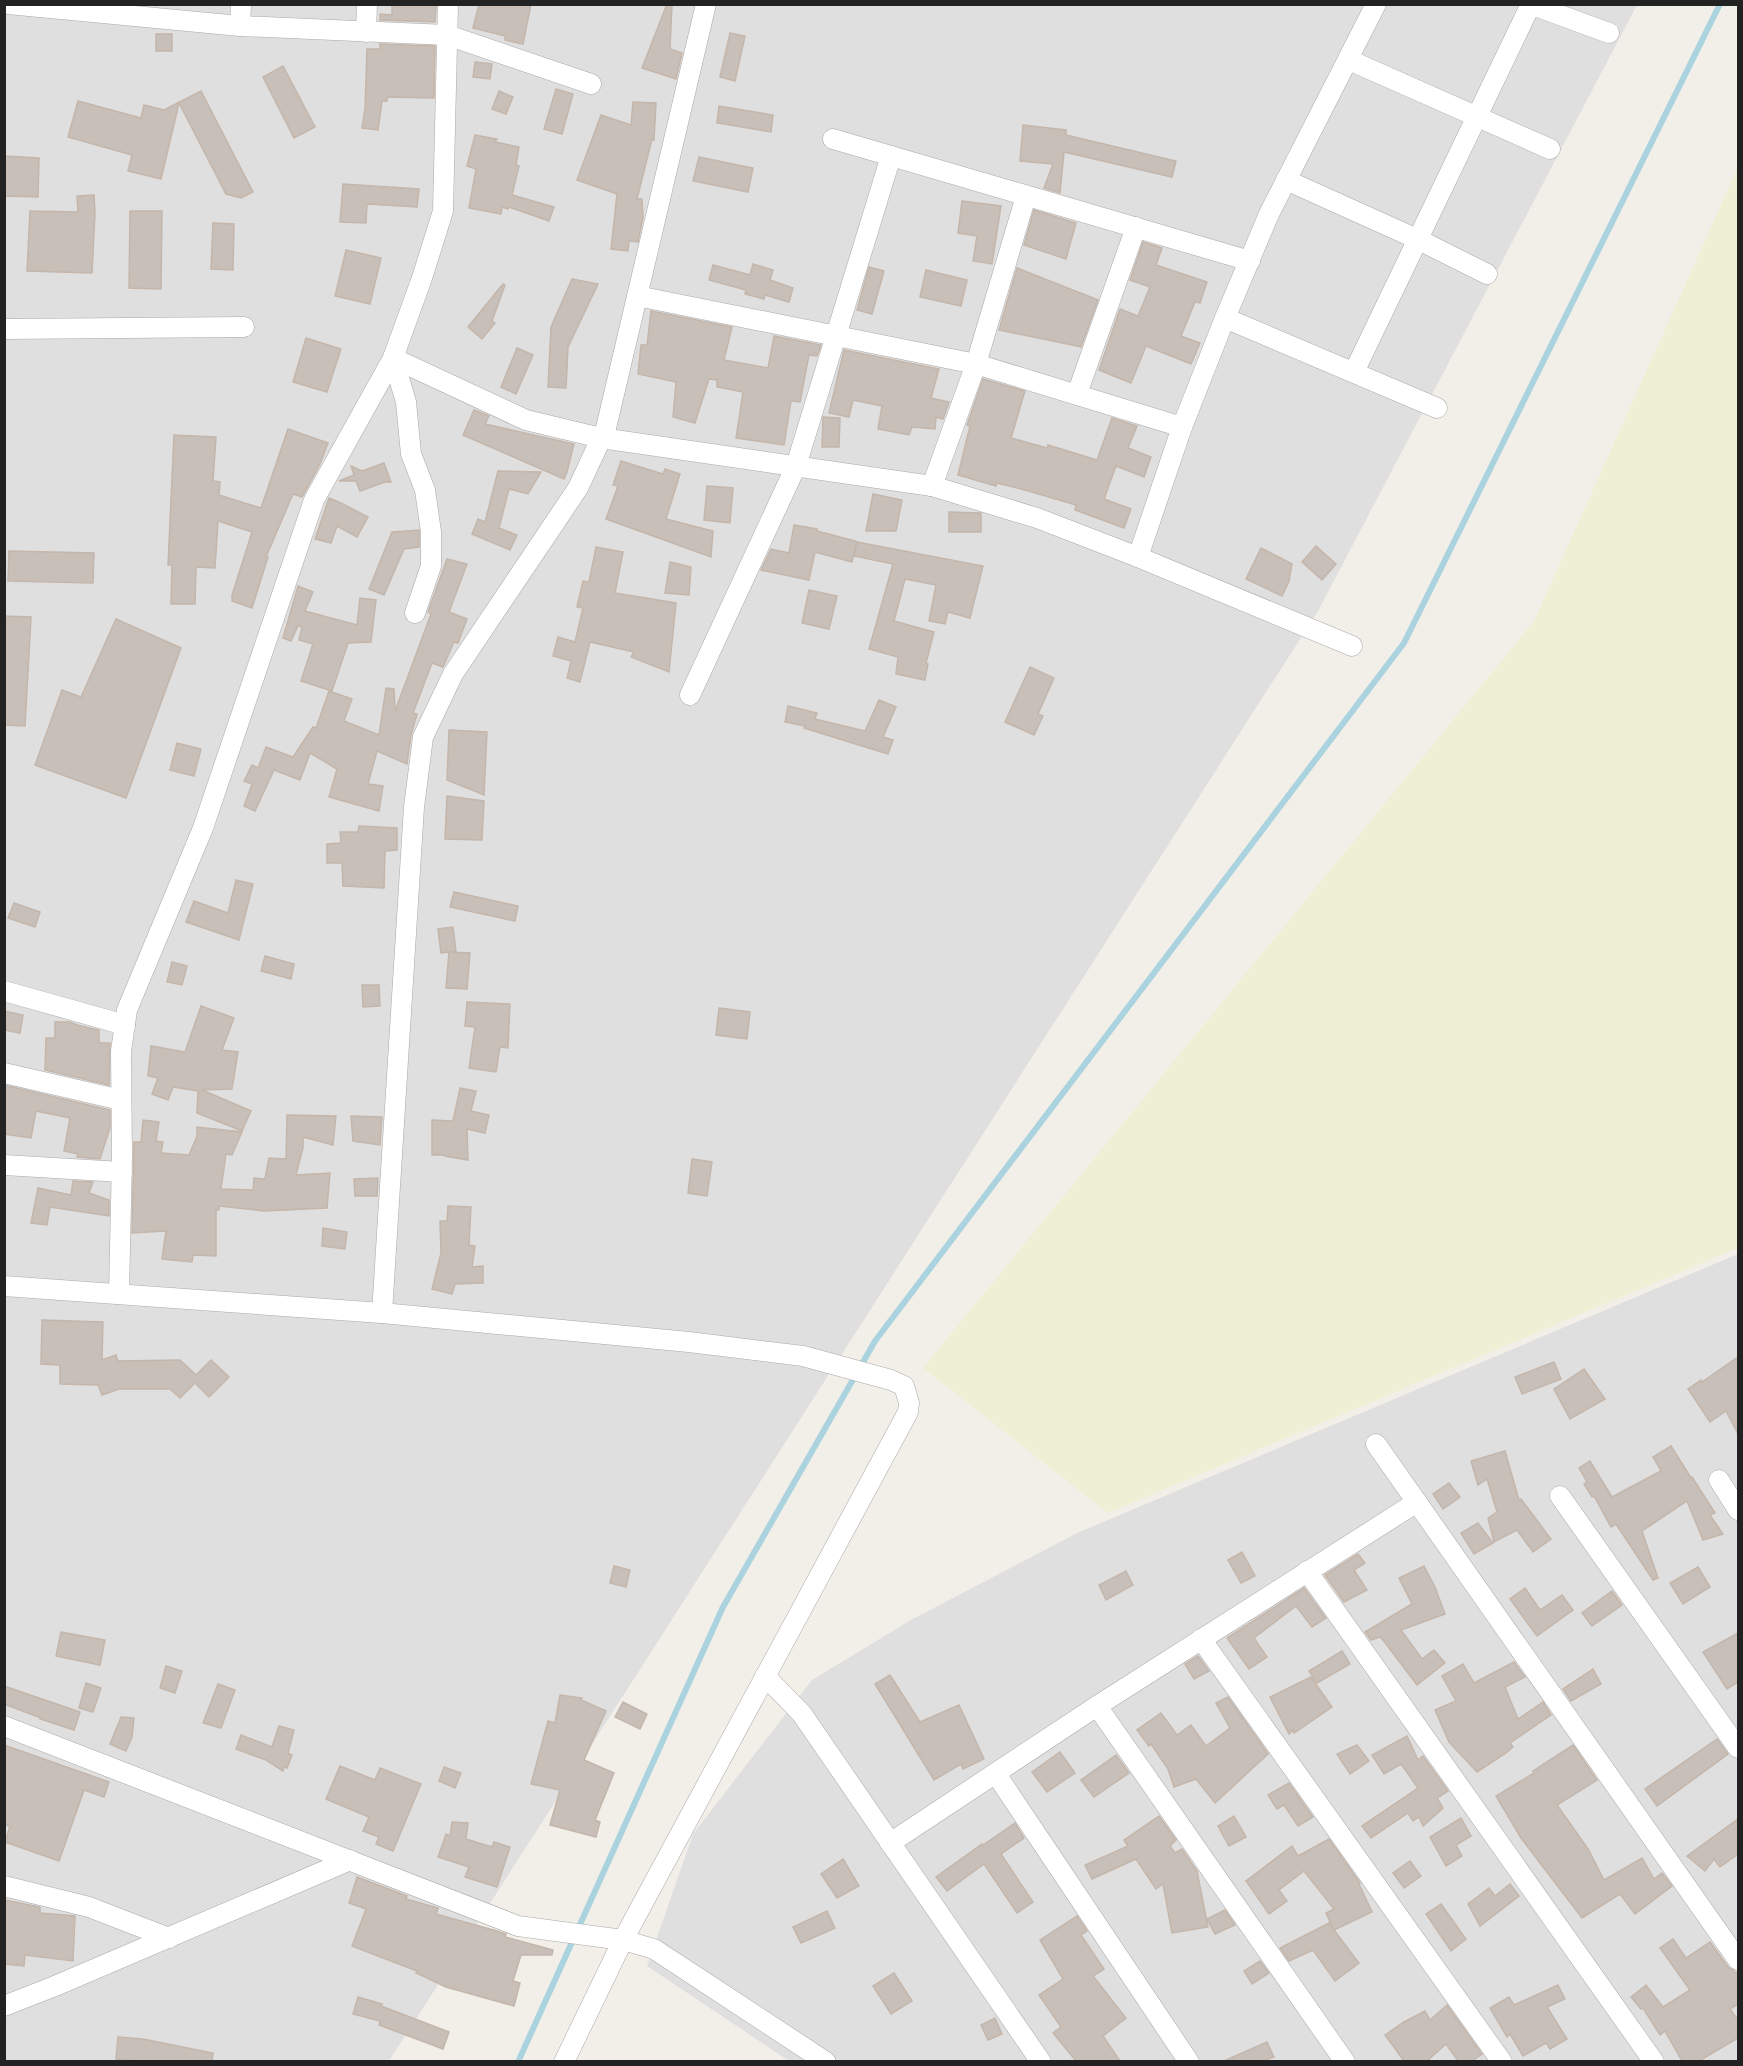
<svg xmlns="http://www.w3.org/2000/svg" width="1743" height="2066" font-family="Figtree,sans-serif">
  <rect width="100%" height="100%" fill="#f2efe9"/>
  <g fill="#e0dfdf">
    <polygon points="5,5 1637,5 1318,611 389,2061 5,2062"/>
    <polygon points="1738,1254 1738,2061 789,2061 647,1966 693,1834 812,1680 911,1620 1077,1533"/>
  </g>
  <polygon fill="#eef0d5" points="1738,167 1738,1248 1108,1513 923,1368 1534,621"/>
  <g fill="none" stroke-linecap="round" stroke-linejoin="round">
    <polyline stroke="#aad3df" stroke-width="6" points="518,2062 723,1607 875,1341 1404,643 1720,4"/>
  </g>
  <g fill="#c7bfb8" stroke="#c4b6ab" stroke-width="1.5">
    <polygon points="392,4 436,4 435,22 380,20 380,14 392,15"/>
    <polygon points="479,4 531,4 523,44 505,40 505,36 473,28"/>
    <polygon points="667,4 672,4 670,49 682,53 676,79 642,68"/>
    <polygon points="730,33 745,36 735,81 720,77"/>
    <rect x="156" y="34" width="16" height="17"/>
    <polygon points="380,44 435,46 434,98 387,97 387,101 382,101 378,130 362,128 365,109 367,49 380,49"/>
    <polygon points="475,62 492,64 490,79 473,77"/>
    <polygon points="283,66 315,127 294,138 263,77"/>
    <polygon points="556,89 573,94 562,134 544,129"/>
    <polygon points="201,91 253,192 241,198 226,194 179,103 161,179 128,171 132,155 68,137 78,101 141,118 144,105 164,110"/>
    <polygon points="499,91 513,97 506,114 492,109"/>
    <polygon points="633,102 656,103 654,140 652,139 637,199 642,199 643,217 638,242 629,241 628,251 611,249 617,194 577,180 601,115 631,125"/>
    <polygon points="719,106 773,115 771,132 717,123"/>
    <polygon points="1023,125 1066,130 1066,135 1176,161 1172,177 1064,152 1060,193 1044,188 1053,164 1020,161"/>
    <polygon points="475,135 497,139 495,142 519,147 516,165 519,166 512,195 554,207 549,221 509,207 508,209 502,207 501,214 469,208 476,169 467,166"/>
    <polygon points="4,156 39,158 38,197 4,196"/>
    <polygon points="699,157 753,168 748,192 693,181"/>
    <polygon points="343,184 419,189 417,207 367,204 366,223 340,222"/>
    <polygon points="94,195 95,213 92,273 27,271 30,211 78,212 77,196"/>
    <polygon points="962,201 1001,206 992,264 973,261 977,236 958,233"/>
    <polygon points="1034,210 1076,223 1066,259 1024,245"/>
    <polygon points="130,211 162,211 161,289 129,288"/>
    <polygon points="213,223 234,224 233,270 211,269"/>
    <polygon points="1143,242 1162,248 1156,265 1207,282 1200,303 1195,302 1181,336 1200,343 1191,364 1146,346 1131,383 1099,370 1120,309 1138,316 1150,287 1130,280"/>
    <polygon points="346,250 381,258 370,304 335,296"/>
    <polygon points="753,264 773,270 770,280 793,288 789,302 765,295 764,299 745,294 746,290 709,280 713,265 750,275"/>
    <polygon points="869,267 884,271 872,314 857,310"/>
    <polygon points="1017,268 1098,300 1081,347 999,330"/>
    <polygon points="926,270 967,280 961,306 920,297"/>
    <polygon points="572,279 598,284 568,347 566,388 548,387 551,327"/>
    <polygon points="503,284 505,285 492,321 495,323 482,339 468,327"/>
    <polygon points="651,311 732,327 724,360 768,368 774,336 821,345 817,356 809,355 800,402 791,401 784,445 736,438 743,392 717,387 717,380 709,379 695,423 673,417 676,382 638,374 641,345 647,345"/>
    <polygon points="306,338 341,349 327,392 293,382"/>
    <polygon points="517,348 533,355 516,394 501,387"/>
    <polygon points="844,350 939,369 931,398 949,402 943,419 936,417 935,429 912,427 909,435 878,429 882,406 853,400 849,417 829,413"/>
    <polygon points="983,379 1025,391 1011,438 1047,448 1048,445 1097,460 1112,418 1137,426 1128,448 1151,457 1144,477 1116,466 1104,499 1131,509 1124,528 1075,510 1076,505 1025,490 997,483 996,486 958,475 970,426 967,425"/>
    <polygon points="474,410 489,416 485,424 574,444 567,472 564,479 463,435"/>
    <polygon points="823,417 840,418 839,447 822,447"/>
    <polygon points="288,429 328,443 320,464 302,497 293,494 266,557 268,557 252,608 232,601 232,595 252,532 218,521 215,568 196,567 195,604 171,604 172,565 168,565 174,435 216,437 213,481 220,482 219,495 261,508"/>
    <polygon points="621,461 663,474 665,469 680,474 666,519 713,531 711,557 606,519 618,486 613,485"/>
    <polygon points="384,463 391,482 385,482 360,491 356,481 339,481 354,475 351,466 362,471"/>
    <polygon points="498,471 541,472 528,494 509,489 499,528 517,535 510,550 472,534 478,519 485,522"/>
    <polygon points="707,486 733,488 730,523 704,520"/>
    <polygon points="873,494 902,500 896,531 866,531"/>
    <polygon points="329,498 341,503 368,517 357,537 337,526 331,543 315,539"/>
    <polygon points="949,512 981,513 981,532 949,532"/>
    <polygon points="794,525 817,529 817,531 855,541 857,542 852,562 815,552 809,580 761,570 771,549 789,553"/>
    <polygon points="419,530 419,547 404,549 384,595 369,589 392,532"/>
    <polygon points="857,542 983,566 970,618 948,612 945,624 929,621 936,585 905,579 894,621 934,632 926,663 928,664 925,680 896,674 898,657 869,649 893,564 854,556"/>
    <polygon points="1316,546 1336,564 1322,580 1302,562"/>
    <polygon points="596,547 623,552 615,593 676,603 669,672 631,657 634,652 590,642 580,682 567,678 571,661 553,656 558,637 575,642 583,608 577,607 583,581 589,582"/>
    <polygon points="1261,548 1292,564 1289,581 1282,596 1246,579"/>
    <polygon points="9,551 94,553 93,583 8,581"/>
    <polygon points="447,559 467,564 449,612 467,619 458,643 454,642 443,667 432,663 413,713 417,714 411,735 407,764 377,751 368,784 383,786 379,811 329,797 337,769 310,753 300,780 274,770 255,811 244,806 252,784 244,781 252,765 258,768 266,747 293,757 313,727 316,728 329,691 352,699 344,721 379,735 386,688 394,689 395,711 431,614 428,612"/>
    <polygon points="670,562 691,567 689,595 665,593"/>
    <polygon points="298,586 313,592 305,611 357,625 360,598 376,600 371,642 348,643 332,691 301,681 313,644 299,640 302,627 298,626 291,641 283,638"/>
    <polygon points="809,590 837,596 829,629 802,623"/>
    <polygon points="4,616 31,617 25,726 4,725"/>
    <polygon points="116,619 181,648 126,798 35,765 62,690 81,697"/>
    <polygon points="1030,667 1054,678 1038,714 1043,716 1034,735 1005,722"/>
    <polygon points="879,700 896,707 883,737 893,740 888,754 804,728 805,726 785,722 788,706 817,713 815,719 865,731"/>
    <polygon points="449,730 487,732 484,795 447,780"/>
    <polygon points="177,743 201,749 194,776 170,770"/>
    <polygon points="447,796 484,801 482,840 445,839"/>
    <polygon points="359,826 397,828 397,850 385,851 384,888 343,886 342,863 327,863 327,844 341,843 340,832 358,832"/>
    <polygon points="236,880 253,884 239,940 186,922 194,901 228,913"/>
    <polygon points="454,892 518,906 515,921 450,907"/>
    <polygon points="14,903 40,912 35,927 8,918"/>
    <polygon points="453,927 456,951 451,952 470,953 467,989 446,988 449,952 441,953 438,929"/>
    <polygon points="265,956 294,964 291,979 261,971"/>
    <polygon points="172,962 187,966 182,985 167,982"/>
    <polygon points="362,985 379,985 380,1006 363,1007"/>
    <polygon points="467,1002 510,1004 508,1048 500,1047 496,1072 469,1068 475,1027 465,1026"/>
    <polygon points="201,1006 234,1018 222,1050 238,1052 232,1089 202,1090 251,1111 242,1131 197,1113 198,1091 173,1087 168,1100 152,1094 158,1078 148,1076 151,1046 185,1052"/>
    <polygon points="719,1008 750,1012 747,1039 716,1035"/>
    <polygon points="4,1011 23,1015 20,1033 4,1030"/>
    <polygon points="55,1022 70,1022 77,1025 99,1030 99,1043 110,1043 109,1085 45,1070 46,1038 55,1038"/>
    <polygon points="4,1085 110,1110 110,1128 100,1159 77,1157 78,1154 64,1151 70,1118 36,1111 31,1138 4,1134"/>
    <polygon points="460,1088 476,1091 471,1111 489,1115 485,1133 467,1129 468,1160 445,1156 445,1155 432,1155 432,1120 453,1121"/>
    <polygon points="287,1115 336,1116 333,1145 303,1137 303,1148 296,1175 330,1173 327,1208 264,1211 219,1206 219,1210 216,1210 216,1256 193,1255 192,1262 162,1259 166,1231 132,1233 134,1142 141,1142 143,1120 159,1122 156,1141 163,1142 161,1153 189,1155 197,1136 197,1127 242,1132 232,1155 226,1154 221,1189 253,1190 254,1178 265,1179 269,1158 286,1159"/>
    <polygon points="351,1116 382,1117 380,1145 353,1141"/>
    <polygon points="692,1159 712,1162 707,1196 688,1193"/>
    <polygon points="378,1178 377,1196 355,1196 354,1179"/>
    <polygon points="73,1181 93,1182 89,1193 109,1200 109,1216 50,1207 47,1225 31,1223 38,1188 71,1195"/>
    <polygon points="448,1206 471,1207 469,1245 475,1246 472,1267 483,1266 483,1283 455,1284 452,1294 432,1289 441,1253 440,1221 447,1221"/>
    <polygon points="323,1228 347,1232 345,1249 322,1246"/>
    <polygon points="42,1320 103,1322 102,1360 116,1355 118,1361 180,1360 196,1375 211,1360 229,1377 209,1397 195,1383 180,1398 170,1389 119,1389 102,1395 98,1385 60,1384 60,1365 41,1364"/>
    <polygon points="1738,1357 1738,1434 1726,1411 1710,1422 1688,1389 1701,1380 1702,1382"/>
    <polygon points="1554,1362 1561,1379 1522,1394 1515,1377"/>
    <polygon points="1584,1369 1605,1399 1570,1419 1554,1389"/>
    <polygon points="1671,1446 1691,1478 1692,1477 1715,1513 1710,1515 1723,1534 1703,1540 1687,1501 1642,1531 1658,1578 1653,1580 1616,1524 1611,1527 1594,1496 1592,1497 1584,1484 1587,1482 1579,1468 1590,1461 1612,1497 1661,1471 1653,1457"/>
    <polygon points="1505,1451 1519,1500 1521,1499 1551,1539 1533,1552 1517,1530 1494,1542 1488,1518 1497,1512 1487,1479 1478,1485 1471,1461"/>
    <polygon points="1449,1483 1460,1497 1443,1509 1433,1494"/>
    <polygon points="1478,1523 1493,1543 1474,1554 1461,1533"/>
    <polygon points="1242,1552 1255,1576 1241,1583 1228,1560"/>
    <polygon points="1358,1554 1365,1563 1354,1570 1367,1590 1344,1602 1325,1575"/>
    <polygon points="614,1566 630,1570 626,1587 610,1583"/>
    <polygon points="1424,1566 1435,1587 1445,1614 1401,1630 1422,1659 1434,1650 1445,1663 1417,1685 1383,1640 1380,1637 1371,1640 1365,1632 1412,1604 1399,1578"/>
    <polygon points="1698,1567 1710,1587 1683,1604 1670,1583"/>
    <polygon points="1126,1571 1133,1585 1106,1600 1099,1585"/>
    <polygon points="1304,1588 1326,1618 1312,1627 1296,1606 1254,1638 1267,1657 1249,1669 1227,1638"/>
    <polygon points="1525,1588 1540,1610 1562,1595 1573,1610 1537,1636 1510,1599"/>
    <polygon points="1612,1591 1622,1605 1592,1626 1582,1613"/>
    <polygon points="61,1632 105,1640 100,1665 56,1656"/>
    <polygon points="1738,1633 1738,1682 1727,1689 1703,1652"/>
    <polygon points="1342,1651 1350,1664 1317,1683 1309,1671"/>
    <polygon points="1198,1656 1209,1671 1194,1679 1185,1664"/>
    <polygon points="1514,1662 1525,1677 1505,1687 1518,1719 1543,1702 1551,1715 1510,1743 1513,1747 1506,1753 1477,1772 1449,1742 1435,1710 1456,1701 1442,1676 1463,1664 1474,1683"/>
    <polygon points="166,1666 182,1671 175,1693 160,1688"/>
    <polygon points="1593,1669 1601,1684 1571,1701 1563,1689"/>
    <polygon points="890,1675 920,1722 959,1705 984,1759 963,1769 961,1764 934,1780 875,1684"/>
    <polygon points="1311,1677 1332,1707 1294,1733 1293,1730 1289,1734 1270,1697"/>
    <polygon points="86,1683 101,1688 93,1712 79,1708"/>
    <polygon points="218,1684 235,1690 221,1728 203,1723"/>
    <polygon points="4,1686 80,1712 74,1730 40,1719 41,1718 4,1704"/>
    <polygon points="560,1695 582,1698 581,1700 606,1711 584,1760 614,1773 595,1820 600,1822 596,1837 550,1825 560,1790 531,1784 548,1721 555,1723"/>
    <polygon points="1228,1697 1268,1754 1215,1803 1196,1779 1174,1787 1168,1769 1151,1744 1149,1746 1137,1730 1161,1713 1177,1735 1191,1725 1206,1746 1230,1728 1216,1703"/>
    <polygon points="623,1702 647,1714 640,1729 615,1717"/>
    <polygon points="121,1717 134,1718 132,1737 126,1751 110,1744"/>
    <polygon points="279,1726 294,1730 288,1753 292,1755 287,1768 284,1767 283,1771 266,1760 236,1749 241,1735 272,1747"/>
    <polygon points="1407,1736 1418,1760 1423,1756 1448,1791 1437,1798 1443,1808 1423,1826 1419,1817 1413,1821 1408,1813 1371,1838 1362,1826 1418,1788 1401,1764 1384,1774 1372,1755"/>
    <polygon points="1717,1739 1728,1754 1657,1806 1645,1789"/>
    <polygon points="4,1745 109,1782 104,1797 84,1790 59,1861 5,1842 10,1826 4,1825"/>
    <polygon points="1357,1745 1369,1761 1350,1774 1337,1754"/>
    <polygon points="1573,1745 1597,1780 1557,1805 1588,1849 1604,1880 1642,1858 1654,1879 1662,1873 1672,1886 1635,1914 1620,1894 1582,1918 1521,1838 1496,1796 1534,1773 1533,1771"/>
    <polygon points="1060,1752 1075,1773 1047,1792 1032,1772"/>
    <polygon points="1116,1755 1129,1773 1094,1797 1081,1780"/>
    <polygon points="340,1766 375,1780 380,1768 421,1784 393,1851 376,1844 379,1837 363,1831 369,1817 326,1799"/>
    <polygon points="444,1767 461,1773 455,1788 439,1781"/>
    <polygon points="1289,1783 1313,1817 1298,1826 1284,1805 1277,1809 1268,1795"/>
    <polygon points="1159,1816 1176,1840 1170,1846 1175,1853 1182,1849 1197,1871 1208,1927 1172,1933 1163,1884 1156,1889 1136,1859 1092,1879 1085,1865 1128,1846 1124,1840"/>
    <polygon points="1234,1816 1246,1837 1229,1846 1218,1826"/>
    <polygon points="1461,1818 1471,1836 1456,1845 1462,1856 1446,1866 1430,1837"/>
    <polygon points="1738,1819 1738,1854 1720,1867 1714,1859 1705,1871 1687,1856"/>
    <polygon points="452,1822 468,1823 466,1839 492,1847 494,1842 510,1847 497,1887 465,1877 469,1867 438,1857 446,1834 450,1836"/>
    <polygon points="1015,1823 1024,1838 1001,1854 1033,1902 1017,1913 984,1864 947,1891 936,1877 982,1844 983,1845"/>
    <polygon points="1329,1839 1360,1883 1359,1884 1372,1912 1334,1930 1359,1963 1335,1981 1313,1950 1289,1961 1280,1948 1329,1923 1333,1929 1326,1913 1334,1909 1304,1871 1279,1890 1287,1901 1269,1914 1246,1881 1292,1846 1298,1856"/>
    <polygon points="843,1859 859,1886 837,1898 821,1874"/>
    <polygon points="1410,1861 1421,1876 1404,1888 1393,1873"/>
    <polygon points="357,1877 407,1896 406,1899 438,1908 436,1914 497,1931 506,1934 505,1937 553,1950 552,1955 521,1955 513,1981 520,1983 514,2006 446,1987 416,1973 417,1971 352,1946 366,1909 349,1903"/>
    <polygon points="1510,1884 1519,1896 1480,1926 1468,1904 1489,1888 1495,1896"/>
    <polygon points="5,1900 40,1907 40,1913 75,1916 73,1961 25,1955 24,1966 4,1964"/>
    <polygon points="1441,1904 1466,1939 1451,1951 1426,1914"/>
    <polygon points="1225,1910 1235,1925 1215,1934 1207,1919"/>
    <polygon points="827,1911 835,1928 801,1943 793,1927"/>
    <polygon points="1077,1916 1087,1931 1081,1935 1104,1969 1093,1976 1126,2018 1103,2036 1120,2061 1076,2061 1053,2033 1061,2027 1039,1995 1063,1979 1040,1940"/>
    <polygon points="1673,1939 1686,1958 1710,1942 1728,1967 1738,1974 1738,2004 1730,2009 1738,2020 1738,2038 1699,2061 1682,2061 1665,2031 1660,2035 1643,2008 1641,2009 1631,1997 1646,1985 1663,2007 1690,1990 1660,1948"/>
    <polygon points="1260,1961 1269,1973 1252,1984 1244,1971"/>
    <polygon points="894,1973 912,2001 891,2014 873,1986"/>
    <polygon points="1558,1985 1565,1999 1547,2007 1567,2039 1550,2049 1546,2043 1523,2056 1510,2034 1507,2037 1490,2008 1509,1997 1514,2005"/>
    <polygon points="358,1997 382,2004 381,2006 449,2032 443,2049 379,2025 380,2021 353,2014"/>
    <polygon points="1447,2005 1482,2054 1472,2061 1458,2061 1446,2044 1427,2061 1404,2061 1385,2035 1404,2022 1425,2011 1430,2020"/>
    <polygon points="995,2018 1002,2034 988,2040 981,2025"/>
    <polygon points="118,2037 143,2039 213,2053 212,2061 142,2061 116,2059"/>
    <polygon points="1267,2042 1274,2057 1263,2061 1224,2061"/>
  </g>
  <g fill="none" stroke-linecap="round" stroke-linejoin="round">
    <defs>
      <g id="minor">
        <polyline points="8,4 240,26 447,35 591,84"/>
        <polyline points="1530,4 1609,33"/>
        <polyline points="240,26 241,4"/>
        <polyline points="366,32 367,4"/>
        <polyline points="1349,60 1550,149"/>
        <polyline points="833,139 1250,261"/>
        <polyline points="1286,180 1417,239 1487,274"/>
        <polyline points="637,296 976,364 1182,427"/>
        <polyline points="1225,318 1437,408"/>
        <polyline points="4,329 244,327"/>
        <polyline points="393,358 526,420 601,438 932,486 1037,518 1138,557 1352,646"/>
        <polyline points="393,358 406,402 411,454 425,490 431,532 431,566 415,613"/>
        <polyline points="1354,372 1531,4"/>
        <polyline points="1077,394 1136,227"/>
        <polyline points="932,486 976,364 1026,196"/>
        <polyline points="1138,557 1182,427 1225,318 1269,214 1376,4"/>
        <polyline points="690,695 796,466 891,156"/>
        <polyline points="4,991 125,1025"/>
        <polyline points="4,1073 121,1100"/>
        <polyline points="4,1165 122,1172"/>
        <polyline points="4,1286 382,1313 689,1342 803,1356 891,1380 904,1386 909,1403 908,1412 623,1940 564,2062"/>
        <polyline points="119,1294 122,1157 121,1051 127,1010 203,828 314,500 393,358 422,278 443,211 448,4"/>
        <polyline points="382,1313 414,807 423,737 453,674 578,488 606,428 706,4"/>
        <polyline points="1376,1444 1738,1960"/>
        <polyline points="1719,1480 1738,1510"/>
        <polyline points="1560,1496 1738,1748"/>
        <polyline points="1307,1571 1654,2062"/>
        <polyline points="1201,1639 1502,2062"/>
        <polyline points="765,1676 802,1714 1041,2062"/>
        <polyline points="1097,1706 1345,2062"/>
        <polyline points="4,1726 518,1926 623,1940 654,1949 826,2062"/>
        <polyline points="996,1774 1189,2062"/>
        <polyline points="890,1843 1097,1706 1417,1502"/>
        <polyline points="4,1886 89,1907 169,1938"/>
        <polyline points="4,2006 55,1986 350,1860"/>
      </g>
    </defs>
    <use href="#minor" stroke="#a9a9a9" stroke-width="21"/>
    <use href="#minor" stroke="#fff" stroke-width="20"/>
  </g>
  <rect width="1743" height="2066" fill="none" stroke="#222222" stroke-width="12"/>
</svg>
